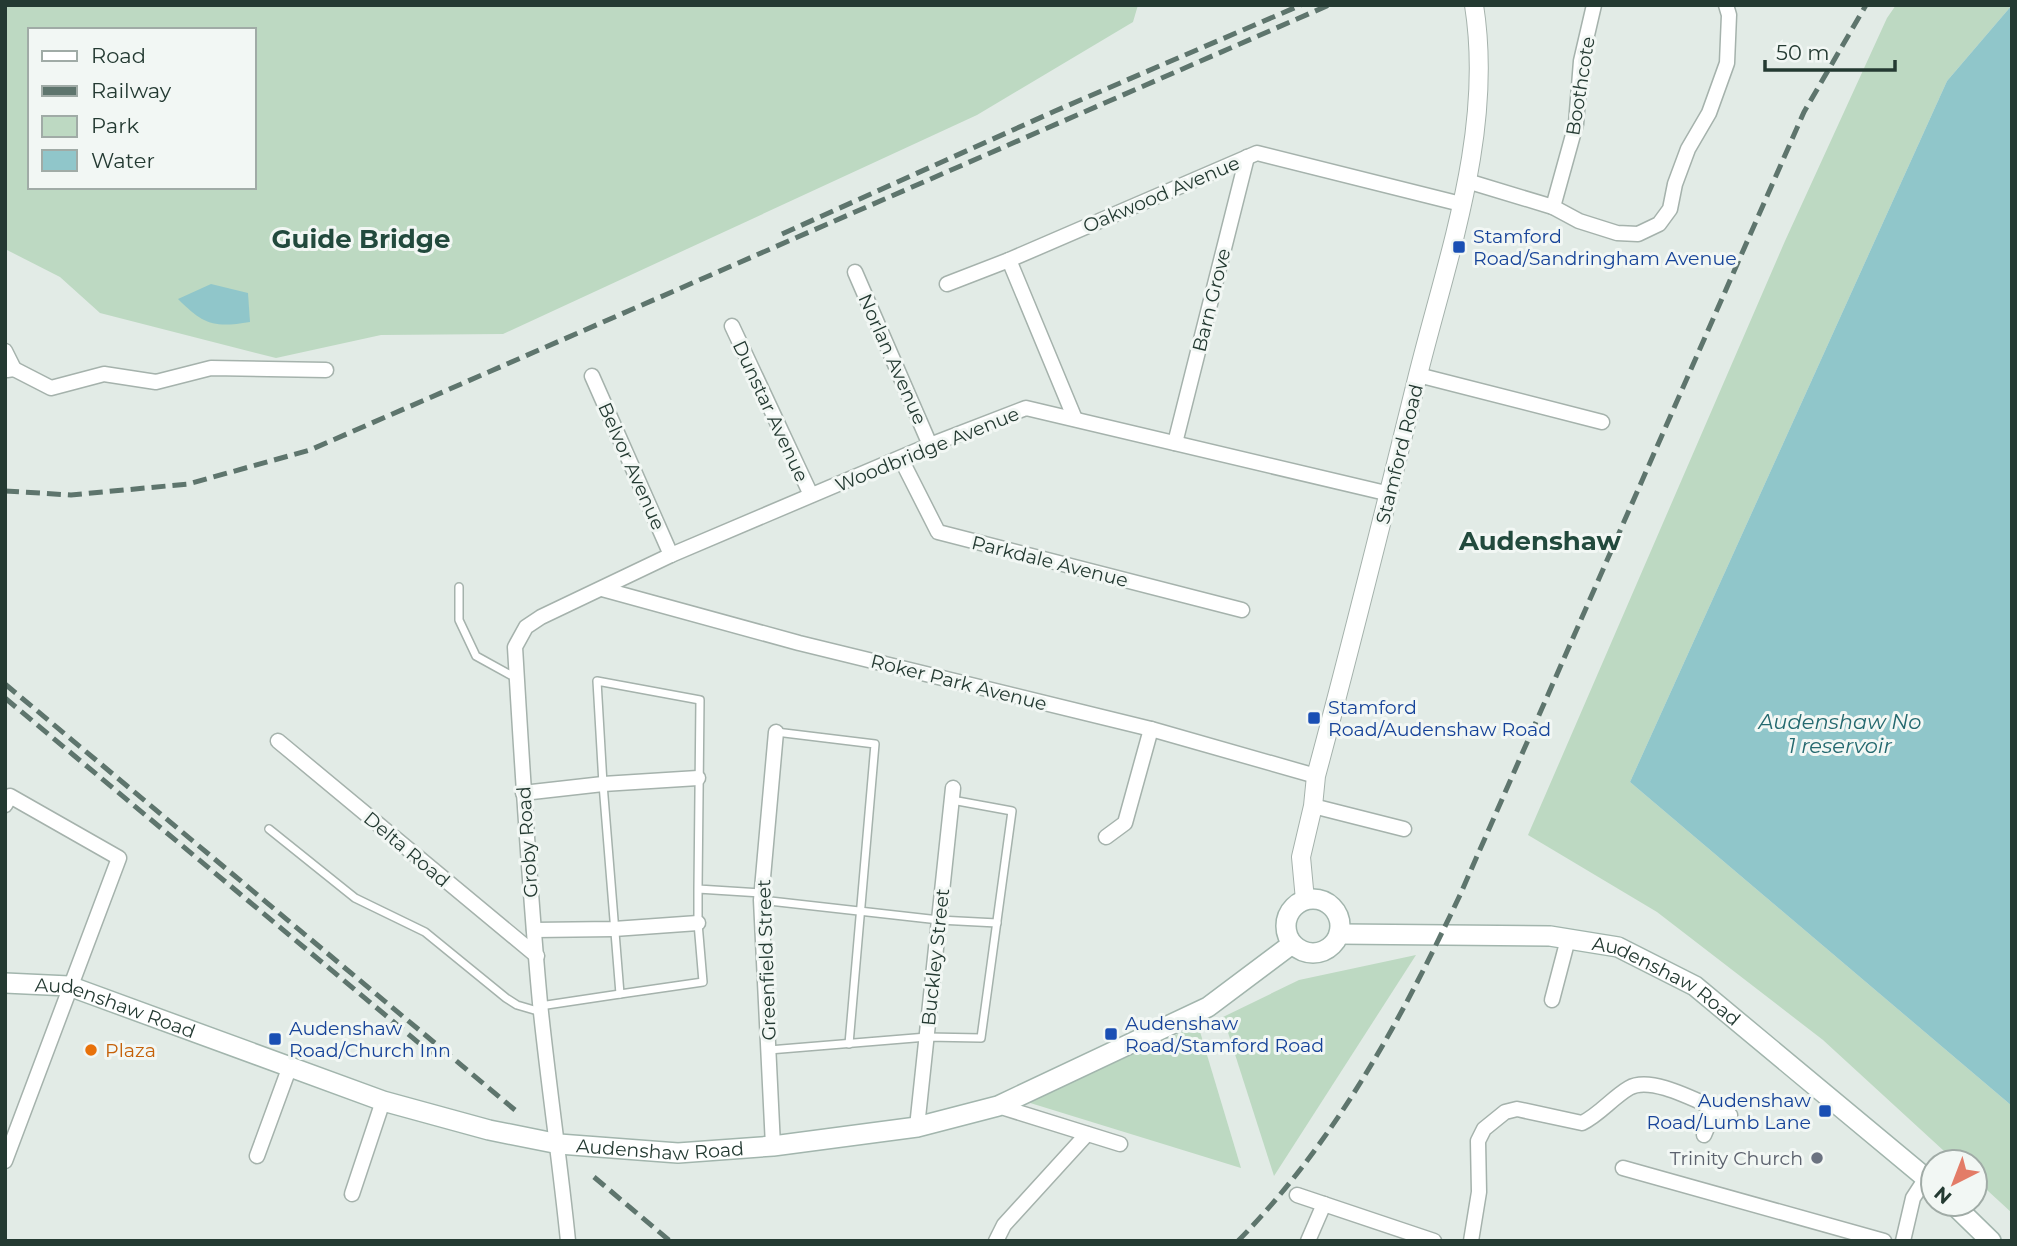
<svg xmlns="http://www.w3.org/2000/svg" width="2017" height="1246" font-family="Montserrat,sans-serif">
  <rect width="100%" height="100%" fill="#e2ebe6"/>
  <g fill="#bdd9c2" fill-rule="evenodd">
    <path d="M5 5H1138L1133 22 977 115 503 334 381 335 276 358 100 313 60 277 5 249ZM30 30H254V187H30Z"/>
    <polygon points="1896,5 2012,5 1947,81 1630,782 2012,1106 2012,1213 1975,1179 1975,1162 1956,1162 1823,1040 1657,912 1528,835 1785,241 1887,18"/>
    <polygon points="1416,955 1274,1176 1223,1017 1299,980"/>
    <polygon points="1198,1025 1241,1168 1027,1102"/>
  </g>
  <g fill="#90c6ca">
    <polygon points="2012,5 2012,1106 1630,782 1947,81"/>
    <path d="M211 284 248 293 250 322C214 328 204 325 178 299Z"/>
  </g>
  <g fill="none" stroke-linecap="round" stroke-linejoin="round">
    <defs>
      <g id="service">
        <polyline points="459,587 459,620 476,656 516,678"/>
        <polyline points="776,732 875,744 849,1044"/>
        <polyline points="269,829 355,898 425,932 506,998 517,1005 541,1012"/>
        <polyline points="698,889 698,923 703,982 620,994 603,784 597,681 700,700 698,889 761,893"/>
        <polyline points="761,900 939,920 997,923"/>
        <polyline points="540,1006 620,994"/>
        <polyline points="769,1050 927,1037 981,1038 1012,811 952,800"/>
      </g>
      <g id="minor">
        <polyline points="1467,181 1553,207 1579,221 1617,233 1638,234 1659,224 1670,209 1675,184 1688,149 1709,113 1727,63 1729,15 1726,5"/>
        <polyline points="1553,207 1576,124 1581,61 1594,5"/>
        <polyline points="1009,260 1075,419"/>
        <polyline points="855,272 930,445"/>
        <polyline points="947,284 1009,260 1257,153 1461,204"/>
        <polyline points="732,326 811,495"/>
        <polyline points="5,351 14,369 7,370"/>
        <polyline points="14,369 51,388 104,374 156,382 211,368 326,370"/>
        <polyline points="1418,375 1602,422"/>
        <polyline points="592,376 671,555"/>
        <polyline points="1175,443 1247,157"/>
        <polyline points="901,459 938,532 1242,610"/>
        <polyline points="602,589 799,643 1151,729 1316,776"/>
        <polyline points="278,741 537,956"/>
        <polyline points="523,793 603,784 698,778"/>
        <polyline points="5,805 10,796 119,858 5,1161"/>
        <polyline points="1313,806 1404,829"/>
        <polyline points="1106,837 1125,823 1151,729"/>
        <polyline points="534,930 614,929 698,923"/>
        <polyline points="1552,1000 1568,939"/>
        <polyline points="998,1106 1120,1144"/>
        <polyline points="917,1127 953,788"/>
        <polyline points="1704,1135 1715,1109"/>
        <polyline points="773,1146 761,900 776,732"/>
        <polyline points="257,1156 290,1066"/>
        <polyline points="1623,1168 1884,1241"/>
        <polyline points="352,1194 383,1101"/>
        <polyline points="1297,1195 1434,1241"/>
        <path d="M568 1241C560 1161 548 1082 540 1003 529 884 522 766 515 647L526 627 541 617 671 555 930 445 1026 408 1390 494"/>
        <polyline points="996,1241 1004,1225 1087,1134"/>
        <polyline points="1308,1241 1324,1204"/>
        <path d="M1471 1241 1479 1192 1478 1141 1484 1129 1505 1112 1517 1109 1582 1123C1599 1115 1612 1098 1629 1088 1653 1074 1705 1106 1730 1115"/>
        <polyline points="1903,1241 1913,1198 1926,1178"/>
      </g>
      <path id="tertiary" d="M1305 900 1301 857 1313 806 1316 776C1352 642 1385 509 1418 375 1448 255 1494 130 1474 5"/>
      <g id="secondary">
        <circle cx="1313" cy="926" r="27"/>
        <path id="s1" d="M1339 934 1550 936 1618 947 1695 986 1933 1184"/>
        <path id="s2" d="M5 983 69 986 383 1101 489 1130 559 1144 678 1153 773 1146 917 1127 998 1106 1208 1007 1292 944"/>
        <polyline points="1953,1204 1991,1241"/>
      </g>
    </defs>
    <use href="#service" stroke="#a5b2ac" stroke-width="10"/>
    <use href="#minor" stroke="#a5b2ac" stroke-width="17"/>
    <use href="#tertiary" stroke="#a5b2ac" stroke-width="20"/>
    <use href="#secondary" stroke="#a2b5ad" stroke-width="22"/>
    <use href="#service" stroke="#fff" stroke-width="7"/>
    <use href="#minor" stroke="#fff" stroke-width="14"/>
    <use href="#tertiary" stroke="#fff" stroke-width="18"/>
    <use href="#secondary" stroke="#fff" stroke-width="19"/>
    <g stroke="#5e756d" stroke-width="5" stroke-dasharray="14 7" stroke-linecap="butt">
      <polyline points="782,234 1055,111 1301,5"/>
      <polyline points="5,491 71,495 188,484 310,450 1329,5"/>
      <polyline points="5,684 515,1110"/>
      <polyline points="5,698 432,1054"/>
      <polyline points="594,1177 670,1241"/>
      <path d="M1238 1241C1336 1141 1401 1020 1460 895L1804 112 1866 5"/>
    </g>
  </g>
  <g fill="#1a4fb4" stroke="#f2f7f4" stroke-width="2.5">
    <rect x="1452" y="240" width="14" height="14" rx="3.5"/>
    <rect x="1307" y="711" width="14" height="14" rx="3.5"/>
    <rect x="1104" y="1027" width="14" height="14" rx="3.5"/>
    <rect x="268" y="1032" width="14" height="14" rx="3.5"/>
    <rect x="1818" y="1104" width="14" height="14" rx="3.5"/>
  </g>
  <circle fill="#e8710a" stroke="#f2f7f4" stroke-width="2.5" cx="91" cy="1050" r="7"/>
  <circle fill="#6b7280" stroke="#f2f7f4" stroke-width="2.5" cx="1817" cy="1158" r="7"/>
  <g text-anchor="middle" stroke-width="6" stroke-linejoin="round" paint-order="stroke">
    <g font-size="19" fill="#243a32" stroke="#f2f7f4">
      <text transform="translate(1580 86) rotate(-81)" y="7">Boothcote</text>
      <text transform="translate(1161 194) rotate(-23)" y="7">Oakwood Avenue</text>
      <text transform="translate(1211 300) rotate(-76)" y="7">Barn Grove</text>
      <text transform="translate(893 359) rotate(66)" y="7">Norlan Avenue</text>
      <text transform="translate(771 411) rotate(65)" y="7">Dunstar Avenue</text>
      <text transform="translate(927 449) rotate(-22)" y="7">Woodbridge Avenue</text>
      <text transform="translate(1399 454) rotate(-76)" y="7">Stamford Road</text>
      <text transform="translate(632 466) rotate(66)" y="7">Belvor Avenue</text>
      <text transform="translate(1050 561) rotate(14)" y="7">Parkdale Avenue</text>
      <text transform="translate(959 682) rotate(14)" y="7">Roker Park Avenue</text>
      <text transform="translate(527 842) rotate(-94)" y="7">Groby Road</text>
      <text transform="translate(407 849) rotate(40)" y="7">Delta Road</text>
      <text transform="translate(935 957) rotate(-84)" y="7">Buckley Street</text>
      <text transform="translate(766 960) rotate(-92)" y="7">Greenfield Street</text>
      <text dy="7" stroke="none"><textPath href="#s1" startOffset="338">Audenshaw Road</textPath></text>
      <text dy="7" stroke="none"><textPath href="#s2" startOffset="114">Audenshaw Road</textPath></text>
      <text dy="7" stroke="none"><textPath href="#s2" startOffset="681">Audenshaw Road</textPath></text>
    </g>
    <g font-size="19" fill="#164399" stroke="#f2f7f4" text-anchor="start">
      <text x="1473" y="243">Stamford<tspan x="1473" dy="22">Road/Sandringham Avenue</tspan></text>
      <text x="1328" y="714">Stamford<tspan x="1328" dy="22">Road/Audenshaw Road</tspan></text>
      <text x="1125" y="1030">Audenshaw<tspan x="1125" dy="22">Road/Stamford Road</tspan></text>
      <text x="289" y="1035">Audenshaw<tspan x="289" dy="22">Road/Church Inn</tspan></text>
      <text x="1811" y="1107" text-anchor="end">Audenshaw<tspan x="1811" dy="22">Road/Lumb Lane</tspan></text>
    </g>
    <g font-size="19" fill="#c56008" stroke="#f2f7f4" text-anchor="start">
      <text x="105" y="1057">Plaza</text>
    </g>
    <g font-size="19" fill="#5b616d" stroke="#f2f7f4" text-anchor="end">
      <text x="1803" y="1165">Trinity Church</text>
    </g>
    <g font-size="21" font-style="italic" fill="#24696f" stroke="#f2f7f4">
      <text x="1840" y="729">Audenshaw No<tspan x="1840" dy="24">1 reservoir</tspan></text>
    </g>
    <g font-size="26" font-weight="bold" fill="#224a3d" stroke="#f2f7f4">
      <text x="361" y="248">Guide Bridge</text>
      <text x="1540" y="550">Audenshaw</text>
    </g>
  </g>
  <rect width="2017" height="1246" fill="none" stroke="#243a32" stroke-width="14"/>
  <rect x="28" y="28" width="228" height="161" fill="#f2f7f4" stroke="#a0aba6" stroke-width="2"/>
  <rect x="42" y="51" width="35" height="10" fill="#ffffff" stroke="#a0aba6" stroke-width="2"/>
  <text x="91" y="63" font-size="21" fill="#243a32">Road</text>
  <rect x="42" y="86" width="35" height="10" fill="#5e756d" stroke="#a0aba6" stroke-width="2"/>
  <text x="91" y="98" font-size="21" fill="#243a32">Railway</text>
  <rect x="42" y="116" width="35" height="21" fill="#bdd9c2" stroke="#a0aba6" stroke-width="2"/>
  <text x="91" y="133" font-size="21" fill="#243a32">Park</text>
  <rect x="42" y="150" width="35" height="21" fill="#90c6ca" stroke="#a0aba6" stroke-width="2"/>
  <text x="91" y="168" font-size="21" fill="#243a32">Water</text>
  <g transform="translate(1954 1183) rotate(222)"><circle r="33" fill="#f2f7f4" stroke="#a0aba6" stroke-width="2"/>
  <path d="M0-5L12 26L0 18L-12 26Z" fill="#e37c67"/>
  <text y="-10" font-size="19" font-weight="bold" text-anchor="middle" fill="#243a32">N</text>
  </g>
  <path d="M1765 60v10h130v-10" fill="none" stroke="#243a32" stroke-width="3.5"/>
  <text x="1776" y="60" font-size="21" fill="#243a32" stroke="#f2f7f4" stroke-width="5" paint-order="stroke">50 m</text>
</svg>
